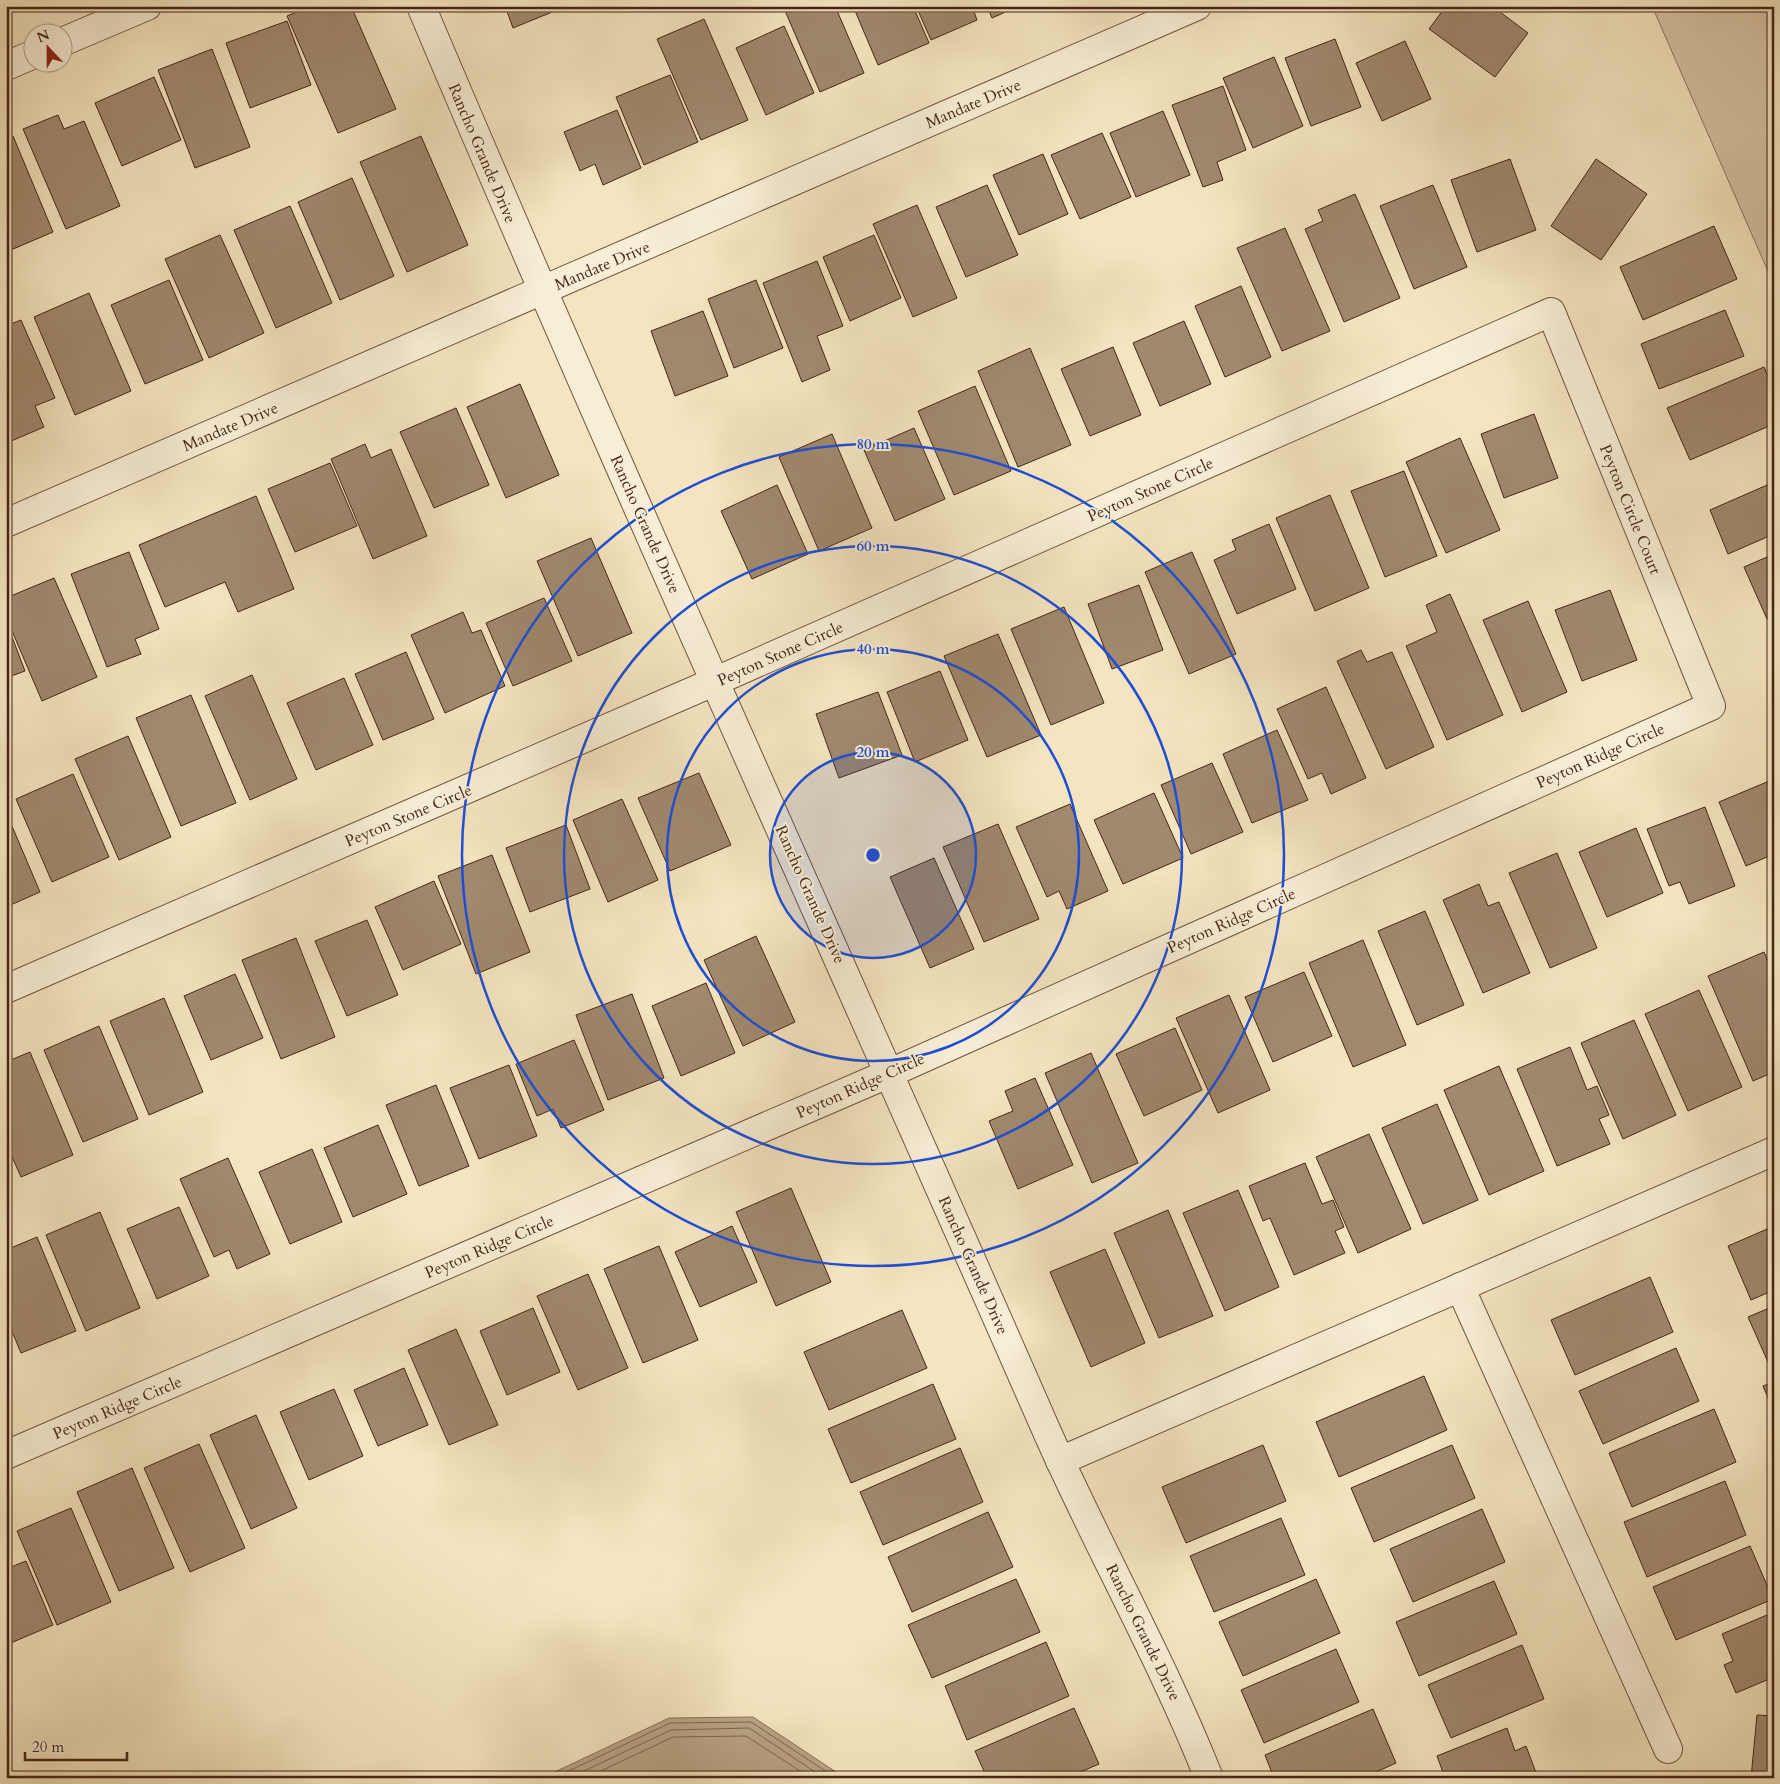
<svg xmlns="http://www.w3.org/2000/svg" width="1780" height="1784" font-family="Cardo,serif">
  <rect width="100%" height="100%" fill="#f4e5c0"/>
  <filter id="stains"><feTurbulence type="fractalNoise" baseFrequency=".004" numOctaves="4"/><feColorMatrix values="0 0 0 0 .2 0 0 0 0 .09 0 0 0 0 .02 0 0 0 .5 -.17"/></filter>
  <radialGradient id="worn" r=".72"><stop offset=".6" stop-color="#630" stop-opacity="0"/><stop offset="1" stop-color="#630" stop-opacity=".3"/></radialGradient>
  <polygon fill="#d6c4a3" stroke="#8e745c" points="1652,6 1774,6 1774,285"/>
  <polygon fill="#b9a486" stroke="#8b7159" points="753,1717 845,1778 542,1778 669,1718"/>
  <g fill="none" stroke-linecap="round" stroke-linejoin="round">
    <g stroke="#80644e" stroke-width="1">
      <polyline points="554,1778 670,1723 751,1722 836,1778"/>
      <polyline points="569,1778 671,1730 749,1728 824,1778"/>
      <polyline points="586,1778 673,1737 746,1736 811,1778"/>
    </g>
  </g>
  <g fill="#a0896e" stroke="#462516">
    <polygon points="310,6 351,6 396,109 338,133 287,16"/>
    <polygon points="505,6 567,6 513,28"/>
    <polygon points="783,6 835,6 864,73 820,92"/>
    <polygon points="853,6 913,6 929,43 878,65"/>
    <polygon points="916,6 972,6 977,20 931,40"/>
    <polygon points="987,6 1019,6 992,18"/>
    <polygon points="1446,6 1492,6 1528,33 1495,77 1429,29"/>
    <polygon points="704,19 748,120 701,140 657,39"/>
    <polygon points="287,21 311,85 250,108 226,43"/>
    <polygon points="784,26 814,93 766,115 736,48"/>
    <polygon points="1335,39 1361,107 1311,126 1285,58"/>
    <polygon points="1405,41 1431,99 1382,121 1356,63"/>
    <polygon points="212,49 250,147 195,168 158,70"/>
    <polygon points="1274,57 1303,126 1253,148 1223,78"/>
    <polygon points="670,75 698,142 644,165 616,97"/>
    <polygon points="154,77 181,140 122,166 95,103"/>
    <polygon points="1223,86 1246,150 1217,162 1223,180 1203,187 1172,105"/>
    <polygon points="617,110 641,168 603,185 595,164 580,171 564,132"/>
    <polygon points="1163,111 1190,175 1136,197 1110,133"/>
    <polygon points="58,115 64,129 84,121 120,206 66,229 23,129"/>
    <polygon points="1102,133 1131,197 1080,219 1051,155"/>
    <polygon points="13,136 53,232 6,252 6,139"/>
    <polygon points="421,136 468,245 407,272 360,162"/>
    <polygon points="1043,154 1068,214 1019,235 993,175"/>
    <polygon points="1510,159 1536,230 1477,252 1451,180"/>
    <polygon points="1596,159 1647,194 1601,260 1551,226"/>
    <polygon points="352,178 394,276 340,300 298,202"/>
    <polygon points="987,185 1018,255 966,277 936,207"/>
    <polygon points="1433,185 1467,267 1414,289 1380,206"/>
    <polygon points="1355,194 1400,298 1344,322 1305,229 1323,221 1318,210"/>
    <polygon points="917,205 957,298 913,317 873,224"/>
    <polygon points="290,206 332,303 276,328 234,230"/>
    <polygon points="1714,226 1737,279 1643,320 1620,267"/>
    <polygon points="1285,228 1330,331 1282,351 1237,248"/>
    <polygon points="220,235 264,333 209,358 165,259"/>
    <polygon points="874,235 901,298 850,321 823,257"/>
    <polygon points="817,261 843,326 817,336 830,370 802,382 763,283"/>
    <polygon points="169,280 203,360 145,384 111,305"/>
    <polygon points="756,280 783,348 734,368 708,299"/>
    <polygon points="1241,286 1271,357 1225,377 1195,306"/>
    <polygon points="89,293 131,391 75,415 34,317"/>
    <polygon points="1725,310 1744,356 1659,389 1641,344"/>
    <polygon points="703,311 728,376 675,396 651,331"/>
    <polygon points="21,320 55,398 35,406 44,427 9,442 6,435 6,326"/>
    <polygon points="1184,321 1211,384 1160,406 1133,343"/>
    <polygon points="1113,347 1141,415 1090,436 1061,369"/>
    <polygon points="1030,348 1071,445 1018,467 978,371"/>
    <polygon points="1764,367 1774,390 1774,424 1690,460 1667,408"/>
    <polygon points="520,384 559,475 506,498 467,407"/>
    <polygon points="975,386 1011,471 954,495 918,411"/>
    <polygon points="456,408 489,485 434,508 400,432"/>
    <polygon points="1534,414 1558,478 1504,498 1481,434"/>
    <polygon points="914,428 945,499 895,521 864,450"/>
    <polygon points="832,434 872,528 819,551 779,457"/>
    <polygon points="1460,438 1500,530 1446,553 1406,462"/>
    <polygon points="365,444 371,458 391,449 427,536 373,559 331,459"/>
    <polygon points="330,463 357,526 295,552 268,489"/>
    <polygon points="1404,471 1437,556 1385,577 1351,491"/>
    <polygon points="1774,482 1774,534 1728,554 1710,510"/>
    <polygon points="777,485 808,554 752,579 721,511"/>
    <polygon points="1330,495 1369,588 1315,611 1276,518"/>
    <polygon points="256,496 294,589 238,612 225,582 165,607 139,545"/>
    <polygon points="1269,524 1296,589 1237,614 1214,560 1236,550 1232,540"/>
    <polygon points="591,538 632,633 578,656 537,561"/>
    <polygon points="129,552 159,629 135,639 141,654 107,667 71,574"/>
    <polygon points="1192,552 1236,654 1189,674 1145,572"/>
    <polygon points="1774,554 1774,616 1767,619 1744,567"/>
    <polygon points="54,578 97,677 42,701 6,617 6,598"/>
    <polygon points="1139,585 1163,650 1112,669 1088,604"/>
    <polygon points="1610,590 1637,660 1582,681 1555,610"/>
    <polygon points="1450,594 1503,715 1447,740 1406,646 1437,632 1426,605"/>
    <polygon points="544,598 572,661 513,686 486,623"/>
    <polygon points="1528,601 1567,692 1522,712 1483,620"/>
    <polygon points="1064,607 1104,703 1051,725 1011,629"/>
    <polygon points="463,612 472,633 481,630 505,686 445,713 411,635"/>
    <polygon points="6,621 25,671 6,678"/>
    <polygon points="998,634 1041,735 987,757 944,656"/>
    <polygon points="1361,650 1367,662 1392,652 1434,747 1386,769 1337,661"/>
    <polygon points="406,652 434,719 383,740 355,674"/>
    <polygon points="940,671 968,740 915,762 887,692"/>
    <polygon points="252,675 297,779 250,800 205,696"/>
    <polygon points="344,678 373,745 316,770 287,703"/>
    <polygon points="1326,687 1366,778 1331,794 1322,773 1308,779 1277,709"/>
    <polygon points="878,692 902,755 839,778 816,714"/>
    <polygon points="191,695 236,803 181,826 136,718"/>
    <polygon points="1277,730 1308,800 1252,823 1223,754"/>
    <polygon points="128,736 171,837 119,860 75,759"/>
    <polygon points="1212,763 1243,832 1191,854 1161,785"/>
    <polygon points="699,773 731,845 670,871 638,798"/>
    <polygon points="73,774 109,857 52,882 16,799"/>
    <polygon points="1774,779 1774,854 1746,866 1719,802"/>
    <polygon points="1154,793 1183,858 1123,884 1094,820"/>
    <polygon points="622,799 658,880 608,902 573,820"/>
    <polygon points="1070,804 1108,891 1067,909 1059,891 1047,897 1016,827"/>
    <polygon points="1705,807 1735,886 1689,904 1680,882 1669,886 1647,829"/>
    <polygon points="6,812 40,892 6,907"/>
    <polygon points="998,824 1039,919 984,942 943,847"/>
    <polygon points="566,825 590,889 530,912 506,848"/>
    <polygon points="1636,828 1663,893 1607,917 1579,852"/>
    <polygon points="1557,853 1597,948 1550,968 1509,873"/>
    <polygon points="492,855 530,952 476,974 438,876"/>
    <polygon points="934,858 974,949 930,968 890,877"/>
    <polygon points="434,881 461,944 403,970 375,907"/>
    <polygon points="1479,884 1488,906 1499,902 1530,973 1483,993 1443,900"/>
    <polygon points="1425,911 1464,1005 1417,1025 1378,931"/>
    <polygon points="367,920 398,995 347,1016 315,941"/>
    <polygon points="756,936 795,1022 743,1046 704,960"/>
    <polygon points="296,938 335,1037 281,1059 242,960"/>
    <polygon points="1363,940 1406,1045 1353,1067 1309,963"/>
    <polygon points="1764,952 1774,975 1774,1072 1753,1081 1708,976"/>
    <polygon points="1304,972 1332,1036 1273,1062 1245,997"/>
    <polygon points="235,974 263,1038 211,1060 184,996"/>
    <polygon points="706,983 735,1053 681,1076 652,1006"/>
    <polygon points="1699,990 1742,1087 1688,1111 1645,1014"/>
    <polygon points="632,994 664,1078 608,1100 576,1015"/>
    <polygon points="1229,995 1270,1090 1218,1113 1176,1018"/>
    <polygon points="164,998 203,1092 149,1115 110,1021"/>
    <polygon points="1634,1020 1676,1115 1623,1139 1581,1043"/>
    <polygon points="99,1026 138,1119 83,1142 44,1050"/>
    <polygon points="1175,1028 1202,1090 1144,1116 1116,1054"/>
    <polygon points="574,1040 604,1110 561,1128 553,1109 537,1116 516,1064"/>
    <polygon points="1570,1047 1587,1090 1597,1086 1609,1115 1599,1119 1610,1144 1557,1166 1517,1069"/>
    <polygon points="30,1052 73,1155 21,1177 6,1143 6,1062"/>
    <polygon points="1091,1053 1138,1163 1092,1183 1045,1073"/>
    <polygon points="509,1065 537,1136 479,1159 450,1088"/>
    <polygon points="1499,1066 1544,1171 1489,1195 1444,1090"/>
    <polygon points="1035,1078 1073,1165 1018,1189 989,1121 1013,1111 1005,1091"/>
    <polygon points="436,1085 469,1166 419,1186 386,1105"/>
    <polygon points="1437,1104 1478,1200 1423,1224 1382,1128"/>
    <polygon points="378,1125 407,1194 353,1217 324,1148"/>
    <polygon points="1369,1134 1411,1229 1358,1253 1316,1157"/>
    <polygon points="312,1149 342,1222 290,1244 259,1172"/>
    <polygon points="228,1158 270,1254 237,1269 229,1250 214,1257 180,1179"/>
    <polygon points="1305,1163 1322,1204 1333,1200 1344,1227 1335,1231 1345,1253 1294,1275 1270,1218 1263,1221 1249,1186"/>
    <polygon points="791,1188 831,1282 776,1306 736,1212"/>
    <polygon points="1238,1190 1279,1287 1225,1311 1183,1213"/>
    <polygon points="179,1207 209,1276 157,1299 127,1229"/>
    <polygon points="1168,1210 1213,1316 1159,1338 1114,1233"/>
    <polygon points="100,1212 140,1308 86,1331 46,1235"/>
    <polygon points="732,1226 757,1282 700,1307 675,1252"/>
    <polygon points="1774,1226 1774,1290 1751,1300 1728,1246"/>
    <polygon points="37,1237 76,1331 21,1353 6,1317 6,1250"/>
    <polygon points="659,1246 698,1340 643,1363 604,1269"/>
    <polygon points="1105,1249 1145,1343 1091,1367 1050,1272"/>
    <polygon points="588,1274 628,1368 578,1390 537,1296"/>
    <polygon points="1650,1277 1673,1332 1575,1375 1551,1320"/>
    <polygon points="1774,1306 1774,1370 1772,1371 1748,1317"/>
    <polygon points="533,1308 560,1372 507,1395 480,1331"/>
    <polygon points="902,1310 927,1368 829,1410 804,1352"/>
    <polygon points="456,1329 498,1425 449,1445 408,1350"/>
    <polygon points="1676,1348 1699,1401 1603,1444 1579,1391"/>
    <polygon points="404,1368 428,1425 378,1446 354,1390"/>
    <polygon points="1424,1376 1447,1430 1339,1477 1316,1422"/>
    <polygon points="1774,1382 1774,1412 1763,1386"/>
    <polygon points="933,1384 956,1439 851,1483 828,1429"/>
    <polygon points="334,1389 363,1456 309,1480 280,1412"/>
    <polygon points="1714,1409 1736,1462 1632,1507 1609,1453"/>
    <polygon points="256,1415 297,1508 251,1529 210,1435"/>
    <polygon points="199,1444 245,1548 190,1572 144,1468"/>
    <polygon points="1263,1445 1286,1501 1186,1543 1162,1487"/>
    <polygon points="1452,1445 1475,1498 1374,1542 1351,1488"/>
    <polygon points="960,1448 983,1502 883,1545 860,1492"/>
    <polygon points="132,1468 174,1568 119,1591 77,1492"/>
    <polygon points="1725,1481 1746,1535 1647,1577 1624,1522"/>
    <polygon points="71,1508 111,1602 57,1625 17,1531"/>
    <polygon points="1482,1509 1505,1562 1413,1602 1390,1549"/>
    <polygon points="988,1512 1013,1567 912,1612 888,1557"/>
    <polygon points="1281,1518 1305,1575 1214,1612 1190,1556"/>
    <polygon points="1750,1546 1773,1599 1676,1640 1653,1587"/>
    <polygon points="26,1561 53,1625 6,1645 6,1569"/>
    <polygon points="1016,1579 1040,1632 932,1678 908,1625"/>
    <polygon points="1316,1579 1340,1633 1243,1676 1219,1622"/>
    <polygon points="1494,1581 1517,1634 1419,1676 1396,1622"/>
    <polygon points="1774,1612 1774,1677 1736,1693 1724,1665 1733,1661 1722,1634"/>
    <polygon points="1046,1642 1069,1696 967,1740 945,1686"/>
    <polygon points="1522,1645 1544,1699 1451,1738 1428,1685"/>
    <polygon points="1336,1649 1359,1702 1264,1743 1241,1690"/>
    <polygon points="1074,1708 1099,1764 1066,1778 987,1778 975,1751"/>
    <polygon points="1373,1709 1396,1763 1363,1778 1274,1778 1265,1755"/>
    <polygon points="1757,1715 1774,1716 1774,1778 1751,1778"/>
    <polygon points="1507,1728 1515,1751 1526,1746 1538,1778 1445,1778 1437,1756"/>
  </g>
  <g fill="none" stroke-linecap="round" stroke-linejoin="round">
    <defs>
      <g id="street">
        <path d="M421 6C622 482 837 952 1044 1425 1096 1544 1161 1657 1209 1778"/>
        <polyline points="62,42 147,6"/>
        <polyline points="6,66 32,55"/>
        <polyline points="6,523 1197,6"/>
        <polyline points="6,989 716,681 1551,312 1711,706 890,1073 6,1455"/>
        <polyline points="1460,1287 1668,1749"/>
        <polyline points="1060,1461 1774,1151"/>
      </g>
    </defs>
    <use href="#street" stroke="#725540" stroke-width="30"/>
    <use href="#street" stroke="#f8eed6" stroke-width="28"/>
  </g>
  <circle cx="873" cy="855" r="103" fill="#1d4ed8" fill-opacity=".12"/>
  <g fill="none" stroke="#1d4ed8" stroke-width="2.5">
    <circle cx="873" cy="855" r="103"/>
    <circle cx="873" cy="855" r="206"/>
    <circle cx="873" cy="855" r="309"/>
    <circle cx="873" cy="855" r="411"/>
  </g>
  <g text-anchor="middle" stroke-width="4" stroke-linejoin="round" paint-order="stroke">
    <g font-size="16" fill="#462516" stroke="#f8eed6">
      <text transform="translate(973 103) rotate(-23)" y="6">Mandate Drive</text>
      <text transform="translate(483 153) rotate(67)" y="6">Rancho Grande Drive</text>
      <text transform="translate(602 265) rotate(-23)" y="6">Mandate Drive</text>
      <text transform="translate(230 426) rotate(-23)" y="6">Mandate Drive</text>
      <text transform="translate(1150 489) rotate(-24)" y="6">Peyton Stone Circle</text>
      <text transform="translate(1631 509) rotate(68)" y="6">Peyton Circle Court</text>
      <text transform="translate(646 524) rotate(66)" y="6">Rancho Grande Drive</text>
      <text transform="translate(780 653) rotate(-24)" y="6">Peyton Stone Circle</text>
      <text transform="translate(1600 755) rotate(-24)" y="6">Peyton Ridge Circle</text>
      <text transform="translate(408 815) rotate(-23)" y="6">Peyton Stone Circle</text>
      <text transform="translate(811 894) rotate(66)" y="6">Rancho Grande Drive</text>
      <text transform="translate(1231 920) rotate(-24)" y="6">Peyton Ridge Circle</text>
      <text transform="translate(860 1085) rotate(-24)" y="6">Peyton Ridge Circle</text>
      <text transform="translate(489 1246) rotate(-23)" y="6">Peyton Ridge Circle</text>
      <text transform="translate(974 1265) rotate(66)" y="6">Rancho Grande Drive</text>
      <text transform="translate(117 1407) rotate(-23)" y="6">Peyton Ridge Circle</text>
      <text transform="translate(1144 1632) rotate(64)" y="6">Rancho Grande Drive</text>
    </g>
  </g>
  <circle cx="873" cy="855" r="8" fill="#1d4ed8" stroke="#f8eed6" stroke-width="2.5"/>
  <g font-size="15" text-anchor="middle" font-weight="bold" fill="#1d4ed8" stroke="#f8eed6" stroke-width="4" stroke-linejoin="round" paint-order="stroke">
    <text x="873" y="449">80 m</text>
    <text x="873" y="551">60 m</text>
    <text x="873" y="654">40 m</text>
    <text x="873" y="757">20 m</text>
  </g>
  <rect width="1780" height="1784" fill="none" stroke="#f4e5c0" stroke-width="25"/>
  <rect x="8" y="8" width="1765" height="1769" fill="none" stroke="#462516" stroke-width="2.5"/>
  <rect x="12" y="12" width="1755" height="1759" fill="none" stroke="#462516"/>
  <g transform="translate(48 48) rotate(338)"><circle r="24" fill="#f8eed6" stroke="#b19e89"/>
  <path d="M0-4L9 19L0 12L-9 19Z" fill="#8f2418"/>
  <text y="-8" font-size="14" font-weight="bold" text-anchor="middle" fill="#462516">N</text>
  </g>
  <path d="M25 1752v8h102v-8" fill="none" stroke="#462516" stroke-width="2.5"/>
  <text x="32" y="1752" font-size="15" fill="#462516" stroke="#f8eed6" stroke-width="4" paint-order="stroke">20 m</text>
  <rect width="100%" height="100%" filter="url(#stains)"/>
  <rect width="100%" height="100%" fill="url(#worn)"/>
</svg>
